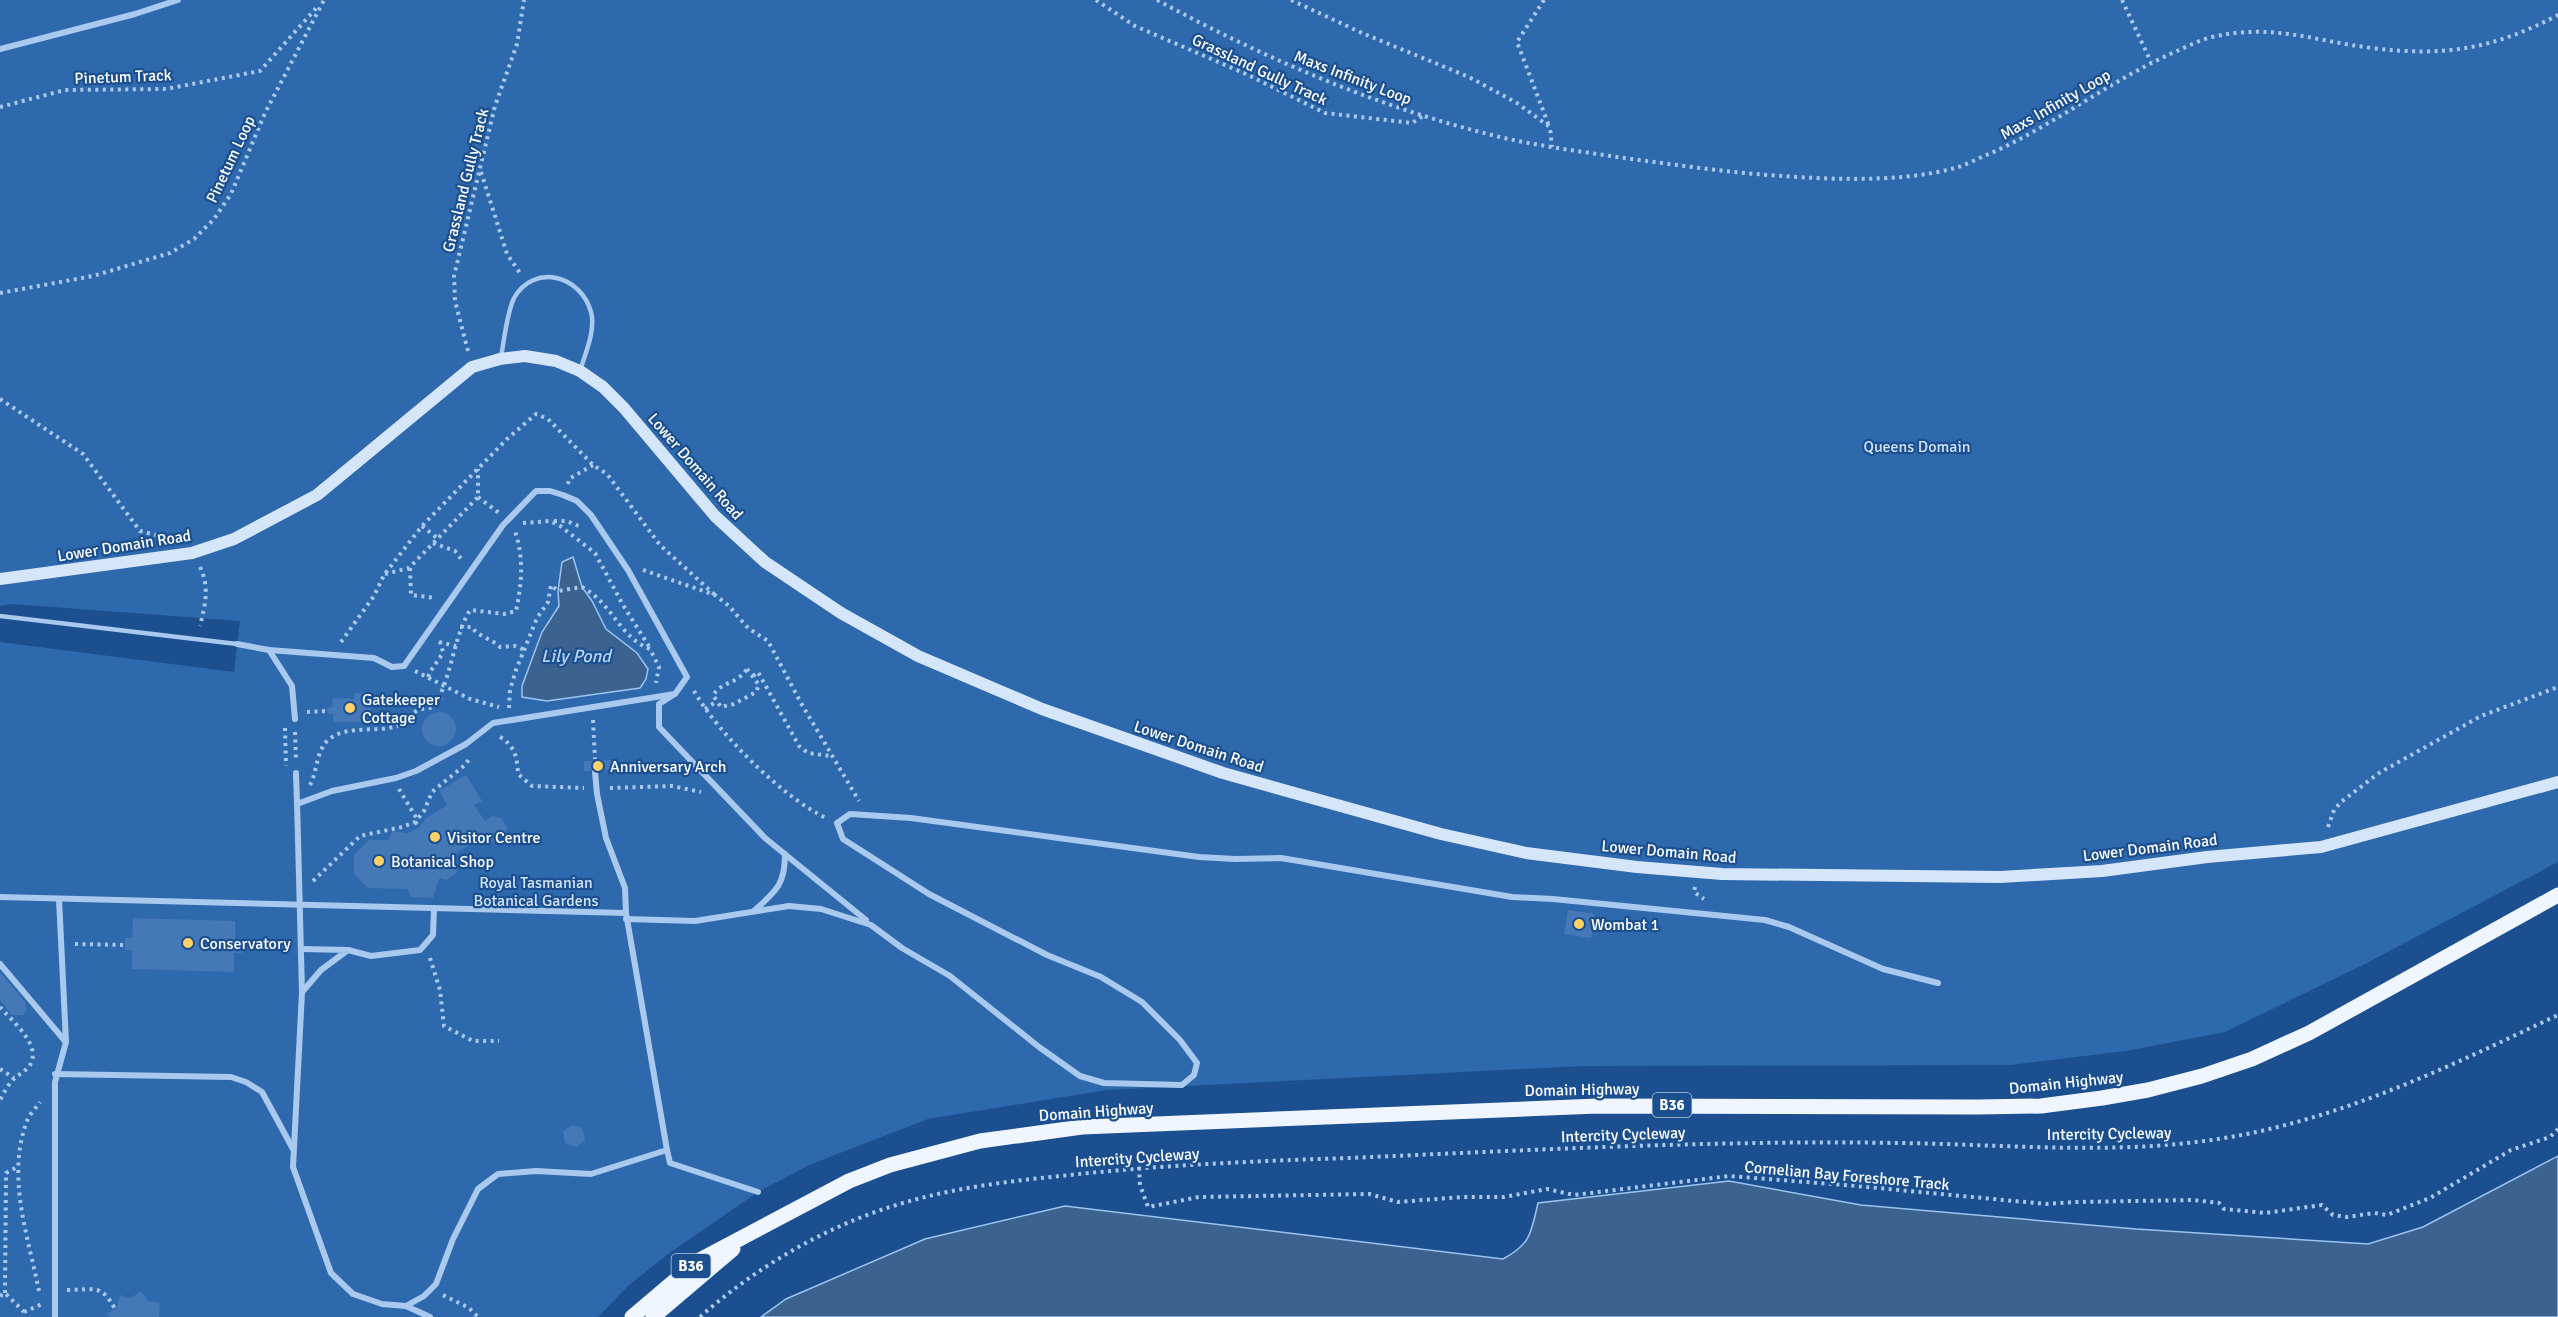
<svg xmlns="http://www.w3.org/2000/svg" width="2558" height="1317" font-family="Signika,sans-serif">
  <rect width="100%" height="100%" fill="#1b4f8f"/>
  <polygon fill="#2e69ad" points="0,0 2558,0 2558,862 2365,964 2225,1032 2126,1051 2010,1065 1582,1066 1106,1090 928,1119 809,1165 758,1192 668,1254 629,1285 598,1317 0,1317 0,642 234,672 240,621 12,604 0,606"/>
  <g fill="#3c6290" stroke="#9cc4f0" stroke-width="1.5">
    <polygon points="573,557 582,587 592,601 606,629 637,653 648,669 646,679 640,688 547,701 522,697 522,686 542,632 559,606 558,591 562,562"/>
    <path d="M2558 1156V1317H761L786 1299 925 1239 1065 1206 1503 1259C1531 1244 1531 1233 1538 1203L1729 1181 1861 1205 2136 1229 2368 1244 2423 1227Z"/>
  </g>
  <g fill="#4478b7">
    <polygon points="355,693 371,693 370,722 333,722 333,714 328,714 327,708 332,707 333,698 354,699"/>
    <circle cx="439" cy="729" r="17"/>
    <polygon points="612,760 612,770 584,771 584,761"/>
    <polygon points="466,775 482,801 474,805 485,821 493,816 501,818 507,827 505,835 492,843 487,834 451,856 457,869 456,874 446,880 440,878 438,881 433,898 411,897 407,889 368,888 354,874 354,854 369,840 388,840 393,831 408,833 420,827 425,819 447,805 439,791"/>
    <polygon points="1568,910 1595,914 1591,938 1564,934"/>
    <polygon points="133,918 235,921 235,940 242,941 242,953 234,953 234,972 132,969 132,950 125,950 125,938 132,938"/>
    <polygon points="0,972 25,1002 27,1009 23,1015 12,1015 0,1000"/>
    <polygon points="572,1125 583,1129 585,1141 576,1147 565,1143 563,1131"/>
    <polygon points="141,1291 148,1301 160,1303 159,1317 110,1317 107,1314 117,1307 120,1295 131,1298"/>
  </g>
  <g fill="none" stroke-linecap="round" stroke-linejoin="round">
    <g stroke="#a9c9ee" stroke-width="4" stroke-dasharray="3 4.5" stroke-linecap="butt">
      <polyline points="1096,0 1135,26 1246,74 1325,113 1412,123 1423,116"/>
      <path d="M1157 0C1266 59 1379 108 1500 137 1538 146 1578 151 1617 157 1663 163 1709 170 1756 174 1816 179 1897 184 1955 168 1967 165 1978 158 1989 154 2055 125 2112 79 2177 51 2188 46 2200 40 2212 37 2272 23 2314 41 2372 48 2445 57 2493 49 2558 15"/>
      <polyline points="1291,0 1362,33 1469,77 1517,103 1550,127 1552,147"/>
      <polyline points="1544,0 1517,42 1549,126"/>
      <polyline points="2122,0 2151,62"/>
      <polyline points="0,107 65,90 166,89 260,71 319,5"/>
      <polyline points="481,172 507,254 520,273"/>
      <polyline points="0,293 93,276 170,253 194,239 214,219 231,194 265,113 324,0"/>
      <polyline points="468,351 455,301 454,276 495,106 517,44 524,0"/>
      <polyline points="0,399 83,454 140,531 172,539"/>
      <polyline points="568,484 569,479 593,465"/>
      <polyline points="478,497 499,513"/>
      <polyline points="554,521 567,521 581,527"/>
      <polyline points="523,523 550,521 559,525 595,553 623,605 650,648"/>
      <polyline points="422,526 437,538"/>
      <polyline points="433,543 455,551 462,560"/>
      <path d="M200 567C210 588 205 605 200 626"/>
      <polyline points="410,568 411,595 436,598"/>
      <polyline points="643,570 715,595 729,606 748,628 768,641 801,703 859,801"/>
      <polyline points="385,574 409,568 478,497 478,469"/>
      <path d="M460 627H472C477 636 492 639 500 647L515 646 525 650"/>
      <polyline points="341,642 374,596 384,575 422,526 507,439 536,414 548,419 593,465 607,474 660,545 715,595"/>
      <polyline points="439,642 456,646"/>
      <path d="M747 669 759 685 756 692 734 704 721 707 713 695C724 680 736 685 747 669Z"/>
      <polyline points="415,671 470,699 499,707"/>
      <polyline points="753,676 758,672 799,746 808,753 830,756"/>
      <path d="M428 677C432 667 438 662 443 652L440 642"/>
      <path d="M694 691C718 733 782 797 826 818"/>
      <path d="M509 708 510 690 516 670 537 618 548 602 551 585 558 591 582 587C612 603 620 638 650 649L659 667 656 683"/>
      <polyline points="705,709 717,701"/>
      <polyline points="307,712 327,711"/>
      <polyline points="593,720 595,759"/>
      <polyline points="285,728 286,766"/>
      <polyline points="295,732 296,760"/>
      <path d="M500 737C515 746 517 757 518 774L532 786 584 788"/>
      <path d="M310 785C317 772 316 754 326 742 343 724 375 733 397 726 406 722 410 713 419 710 426 707 434 710 439 701 441 698 441 692 443 688 453 662 456 634 470 610L504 614 516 611C522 583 524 558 515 531"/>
      <polyline points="610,788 672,786 701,792"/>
      <polyline points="399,789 417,819"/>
      <polyline points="415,822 420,827"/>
      <polyline points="2328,827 2334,810 2341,802 2379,773 2481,716 2558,687"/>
      <polyline points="313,881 360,836 402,827 415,822 424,811 432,792 465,765 470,758"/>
      <polyline points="1695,887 1694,892 1704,899"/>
      <polyline points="75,944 125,945"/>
      <polyline points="242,947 289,948"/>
      <polyline points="430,958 440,990 444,1026 473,1041 499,1041"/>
      <path d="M0 1007C12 1021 42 1045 30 1065 26 1071 21 1073 16 1077 9 1082 4 1093 0 1100"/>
      <polyline points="0,1069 14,1078"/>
      <polyline points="1139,1167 1140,1185 1148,1207 1199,1197 1369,1194 1398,1202 1462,1197 1504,1197 1547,1189 1574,1195 1729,1176 1857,1186 2046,1204 2076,1202 2193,1200 2219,1203 2224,1209 2265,1213 2322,1205 2333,1215 2347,1217 2374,1213 2387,1215 2430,1198 2511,1150 2550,1137 2558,1129"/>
      <path d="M67 1290C94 1290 101 1283 115 1309"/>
      <path d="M39 1291C28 1236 6 1176 27 1121 29 1115 36 1108 40 1102"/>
      <polyline points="5,1293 6,1173 17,1167"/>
      <polyline points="443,1295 469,1308 478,1317"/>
      <polyline points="0,1296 5,1293 24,1312"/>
      <polyline points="24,1312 42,1304"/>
      <path d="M700 1317C754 1269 821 1229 890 1207 948 1188 1010 1181 1070 1175 1163 1165 1256 1161 1349 1158 1532 1150 1714 1140 1898 1143 1996 1144 2098 1154 2196 1142 2326 1127 2442 1070 2558 1015"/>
    </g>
    <g stroke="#a9c9ee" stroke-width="4.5">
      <path d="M501 357C504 341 507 312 514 298 534 263 581 275 591 312 596 330 585 354 580 371"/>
      <polyline points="0,616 237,644"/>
    </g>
    <g stroke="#a9c9ee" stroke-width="6">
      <polyline points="0,49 135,14 178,0"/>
      <polyline points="237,644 269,650 292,686 295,719"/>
      <polyline points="269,650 374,658 392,667 404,666 503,525 536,491 550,491 563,495 577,501 591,515 628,570 687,677 675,694 493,723 466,744 416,771 396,778 332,791 297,804 296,773"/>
      <polyline points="673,695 659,704 659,727 765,838 866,920"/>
      <polyline points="595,772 597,794 606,838 625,888 626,913"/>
      <polyline points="297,801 302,992 293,1167 331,1273 353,1294 382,1304 406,1306 430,1317"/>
      <polyline points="0,897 626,913 667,1150 591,1174 536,1171 498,1174 478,1189 453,1239 436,1284 424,1296 406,1306"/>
      <path d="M754 911C776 891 785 885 785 854"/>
      <polyline points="626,919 695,921 789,906 821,909 871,925 902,948 950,976 1039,1047 1080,1076 1104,1083 1182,1085 1194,1075 1197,1063 1180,1040 1142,1002 1101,977 1047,955 929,894 843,839 837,823 850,814 911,818 1199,857 1235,859 1281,858 1512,897 1553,899 1765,920 1789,927 1883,969 1938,983"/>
      <polyline points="302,949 348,950 321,970 303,991"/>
      <polyline points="348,950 371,956 420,950 433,935 434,908"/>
      <polyline points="0,964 65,1041"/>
      <polyline points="55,1074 231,1077 246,1082 262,1092 293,1149"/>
      <polyline points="667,1150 670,1163 758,1192"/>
      <polyline points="55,1317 55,1082 66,1042 59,899"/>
    </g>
    <polyline stroke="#d6e6fa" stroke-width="12" points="0,579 192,553 234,539 317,495 472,367 500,359 525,356 556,361 580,371 603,387 624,408 715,516 765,562 841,613 918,656 1042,709 1223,773 1441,834 1526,853 1637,867 1722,874 2000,877 2102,871 2207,857 2321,847 2558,782"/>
    <g stroke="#f0f6ff" stroke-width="15">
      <polyline points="632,1317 698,1261 849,1181 890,1165 980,1141 1082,1127 1598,1106 1978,1107 2041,1106 2102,1098 2148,1090 2202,1076 2252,1059 2309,1033 2558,895"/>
      <polyline points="653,1317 733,1249"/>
    </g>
  </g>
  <g fill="#ffd166" stroke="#1b4f8f" stroke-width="2">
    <circle cx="350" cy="708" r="6"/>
    <circle cx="598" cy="766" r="6"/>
    <circle cx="435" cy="837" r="6"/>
    <circle cx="379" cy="861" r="6"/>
    <circle cx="1579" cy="924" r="6"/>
    <circle cx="188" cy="943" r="6"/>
  </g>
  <g text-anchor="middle" stroke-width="4.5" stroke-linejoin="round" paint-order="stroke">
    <g fill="#1b4f8f" stroke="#bbcadd" stroke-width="1.5">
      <rect x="1652.5" y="1093" width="39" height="24" rx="4.5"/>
      <rect x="671.5" y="1254" width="39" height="24" rx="4.5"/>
    </g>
    <g font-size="15" font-weight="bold" fill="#fff">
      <text x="1672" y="1110">B36</text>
      <text x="691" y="1271">B36</text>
    </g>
    <g font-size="16" fill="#fff" stroke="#1b4f8f">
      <text transform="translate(1260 69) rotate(25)" y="6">Grassland Gully Track</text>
      <text transform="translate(123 76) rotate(-2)" y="6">Pinetum Track</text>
      <text transform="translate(1353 77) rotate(21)" y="6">Maxs Infinity Loop</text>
      <text transform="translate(2055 104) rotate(-30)" y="6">Maxs Infinity Loop</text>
      <text transform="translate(230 159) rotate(-65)" y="6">Pinetum Loop</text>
      <text transform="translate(465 180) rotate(-76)" y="6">Grassland Gully Track</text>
      <text transform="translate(696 466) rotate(49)" y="6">Lower Domain Road</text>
      <text transform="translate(124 545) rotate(-9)" y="6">Lower Domain Road</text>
      <text transform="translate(1199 746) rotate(18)" y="6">Lower Domain Road</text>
      <text transform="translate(2150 847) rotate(-7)" y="6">Lower Domain Road</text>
      <text transform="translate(1669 851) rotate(5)" y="6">Lower Domain Road</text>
      <text transform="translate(2066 1082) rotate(-6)" y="6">Domain Highway</text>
      <text transform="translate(1582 1089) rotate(-1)" y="6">Domain Highway</text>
      <text transform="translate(1096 1111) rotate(-4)" y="6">Domain Highway</text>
      <text transform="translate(2109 1133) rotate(-1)" y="6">Intercity Cycleway</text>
      <text transform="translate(1623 1134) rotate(-2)" y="6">Intercity Cycleway</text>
      <text transform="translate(1137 1157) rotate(-4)" y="6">Intercity Cycleway</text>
      <text transform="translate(1847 1175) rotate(5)" y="6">Cornelian Bay Foreshore Track</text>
    </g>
    <g font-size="16" fill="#cfe3fa" stroke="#1b4f8f">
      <text x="1917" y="452">Queens Domain</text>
      <text x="536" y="888">Royal Tasmanian<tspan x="536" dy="18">Botanical Gardens</tspan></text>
    </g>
    <g font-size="16" fill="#fff" stroke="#1b4f8f" text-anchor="start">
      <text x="362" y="705">Gatekeeper<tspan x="362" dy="18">Cottage</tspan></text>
      <text x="610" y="772">Anniversary Arch</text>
      <text x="447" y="843">Visitor Centre</text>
      <text x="391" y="867">Botanical Shop</text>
      <text x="1591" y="930">Wombat 1</text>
      <text x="200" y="949">Conservatory</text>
    </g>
    <g font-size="18" font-style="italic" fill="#b5d3f5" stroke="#1b4f8f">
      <text x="576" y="662">Lily Pond</text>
    </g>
  </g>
</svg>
